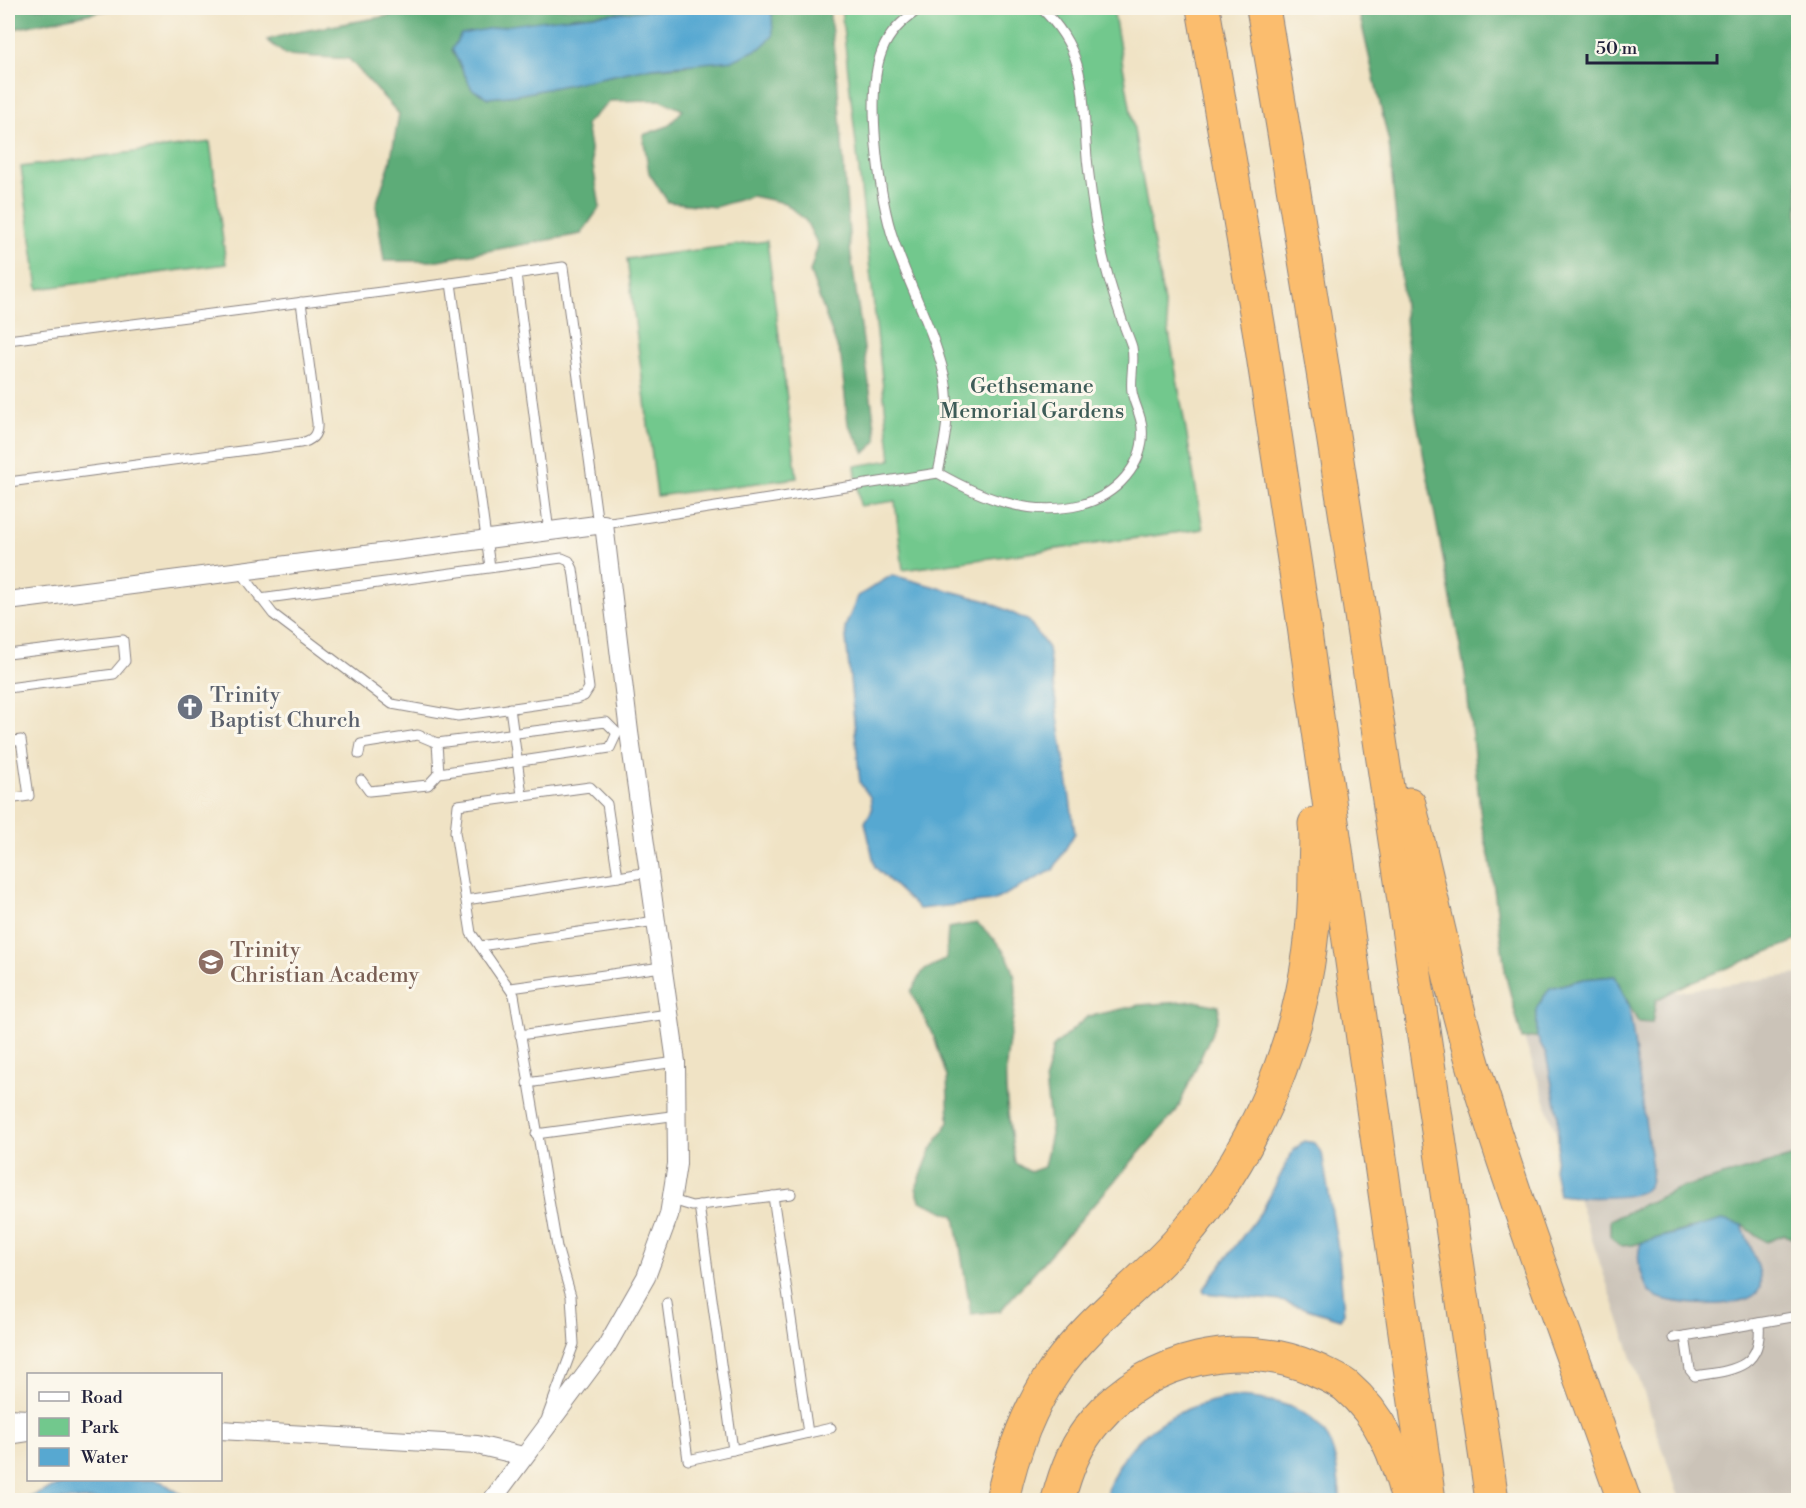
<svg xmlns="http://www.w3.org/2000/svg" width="1806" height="1508" font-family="'Libre Bodoni',serif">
  <rect width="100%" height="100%" fill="#fbf7ec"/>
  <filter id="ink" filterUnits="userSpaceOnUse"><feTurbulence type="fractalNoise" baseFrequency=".0167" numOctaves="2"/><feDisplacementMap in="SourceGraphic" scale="12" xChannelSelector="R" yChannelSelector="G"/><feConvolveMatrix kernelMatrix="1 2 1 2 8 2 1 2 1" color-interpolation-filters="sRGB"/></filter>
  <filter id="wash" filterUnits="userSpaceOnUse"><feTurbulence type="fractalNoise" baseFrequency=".008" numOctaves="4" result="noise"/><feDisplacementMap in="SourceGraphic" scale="24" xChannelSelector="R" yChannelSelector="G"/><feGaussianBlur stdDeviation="1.35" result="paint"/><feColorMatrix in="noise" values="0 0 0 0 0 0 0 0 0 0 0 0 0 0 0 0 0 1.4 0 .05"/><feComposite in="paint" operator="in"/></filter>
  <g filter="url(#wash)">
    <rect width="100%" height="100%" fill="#f0e3c5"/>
    <polygon fill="#cbc3b8" points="1798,974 1798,1500 1680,1500 1516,1015"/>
    <g fill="#72c88d" stroke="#4a7564" stroke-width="1.5">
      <polygon points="841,8 1113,8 1203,529 903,570 895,501 860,506 855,466 891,460"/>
      <polygon points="210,142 226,264 38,289 21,167"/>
      <polygon points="767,241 797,478 657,496 627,259"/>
    </g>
    <g fill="#5dac78" stroke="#40675a" stroke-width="1.5">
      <polygon points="8,8 117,8 8,30"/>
      <polygon points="416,8 677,8 570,17 452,50 472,89 488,98 517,95 643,69 685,66 772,14 763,8 829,8 837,76 850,248 877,441 865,453 848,424 841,358 810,272 818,245 806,221 785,203 752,196 715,207 668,202 649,173 643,135 668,126 683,110 660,100 610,101 586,124 600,207 581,234 433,261 384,261 376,205 390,163 399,114 349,59 286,55 267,40 292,33 387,16"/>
      <polygon points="1358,8 1798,8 1798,940 1689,983 1656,1000 1652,1023 1638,1022 1615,976 1584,979 1550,988 1537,1007 1537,1037 1522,1039 1506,977 1490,860 1482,827 1465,673 1412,395 1389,143"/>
      <path d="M977 923C1037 973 1011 1001 1006 1066 1004 1097 1011 1131 1015 1163L1030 1172 1044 1167 1051 1133 1045 1079 1053 1047 1087 1017 1139 1005 1195 1001 1219 1006 1218 1019 1177 1110 1000 1311 971 1314 955 1216 920 1201 916 1188 931 1150 949 1122 947 1077 934 1037 911 992 923 971 946 959 948 928Z"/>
      <polygon points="1798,1155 1798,1241 1785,1235 1766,1242 1742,1225 1688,1229 1633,1245 1620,1246 1610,1236 1610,1220 1680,1188"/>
    </g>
    <g fill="#57a8d1" stroke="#3c6586" stroke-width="1.5">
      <path d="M677 8H763L772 14 773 36 760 48 734 60 643 69 517 95 488 98 472 89 452 49 461 34C532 19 604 14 677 8Z"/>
      <polygon points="892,575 987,601 1029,621 1048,648 1075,833 1053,870 993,901 919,909 875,867 865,822 872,810 870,797 860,783 845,627 858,596"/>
      <path d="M1615 976 1629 1006 1652 1168C1651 1176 1652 1185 1645 1190 1631 1200 1577 1198 1559 1195L1554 1169 1558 1145V1114L1546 1054 1537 1037V1007L1550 988 1584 979Z"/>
      <polygon points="1304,1141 1315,1143 1322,1153 1339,1255 1344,1313 1340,1319 1281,1301 1205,1293 1203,1289 1263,1209 1293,1151"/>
      <path d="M1722 1220 1742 1225C1748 1244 1763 1267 1760 1287 1756 1311 1668 1307 1652 1294 1646 1290 1644 1281 1642 1274 1638 1262 1637 1254 1641 1243Z"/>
      <path d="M1233 1397C1266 1398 1308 1404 1327 1437 1337 1455 1338 1480 1341 1500H1105C1120 1438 1173 1406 1233 1397Z"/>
      <polygon points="71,1480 152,1480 162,1482 190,1500 23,1500"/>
    </g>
  </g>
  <g filter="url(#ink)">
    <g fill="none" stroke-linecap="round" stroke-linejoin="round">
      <defs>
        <g id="service">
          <path d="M921 8C905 18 889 33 882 51 865 93 879 190 891 232 906 281 932 325 944 374 952 407 945 440 938 473"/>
          <polyline points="516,274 549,532"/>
          <polyline points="8,340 451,283"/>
          <polyline points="8,472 8,483"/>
          <path d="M9 482 300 443C311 441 318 436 317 423L301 302"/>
          <path d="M604 524 938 473C982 498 1029 517 1080 505 1115 496 1146 465 1142 427 1141 415 1134 404 1132 392 1130 377 1135 362 1132 347 1129 337 1124 327 1121 317 1112 291 1104 265 1099 238 1093 212 1090 185 1087 158 1082 97 1089 53 1041 8"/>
          <polyline points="490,567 451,283 563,267 598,525"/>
          <polyline points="240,571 273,614 392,704 458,716 576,699 584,696 589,688 573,569 569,561 562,558 260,599"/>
          <polyline points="8,654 123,640 125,661 114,674 8,688"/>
          <polyline points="510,708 522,795"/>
          <polyline points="8,742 21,740 29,796 8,799"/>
          <polyline points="437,743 439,773"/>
          <polyline points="359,754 361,744 418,735 437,743 606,722 617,733"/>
          <polyline points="361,780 369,791 428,785 439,773 610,748 617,733"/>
          <polyline points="466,900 618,877"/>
          <polyline points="480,946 656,921"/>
          <polyline points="511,988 662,967"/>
          <polyline points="520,1035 668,1014"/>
          <polyline points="527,1083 676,1062"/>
          <polyline points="536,1134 678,1115"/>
          <polyline points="773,1196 808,1433"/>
          <polyline points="672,1200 692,1206 791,1194"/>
          <polyline points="699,1205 733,1450"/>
          <polyline points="667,1303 688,1460 831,1428"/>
          <path d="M1685 1336 1690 1370 1695 1376C1733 1370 1763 1369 1759 1323"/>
          <polyline points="1673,1338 1798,1316"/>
          <polyline points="547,1417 574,1344 571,1296 557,1247 514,995 471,933 455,832 458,805 590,787 607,804 618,877 649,872"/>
        </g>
        <g id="minor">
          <polyline points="8,601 604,524 629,732 676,1062 677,1164 669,1215 646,1277 606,1347 492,1500"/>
          <polyline points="8,1418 28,1419"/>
          <polyline points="220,1430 477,1445 523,1456"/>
          <polyline points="8,1435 28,1432"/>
        </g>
        <g id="motorway">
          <polyline points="1203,8 1259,329 1301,605 1429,1500"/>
          <path d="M1263 8C1348 504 1419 1002 1492 1500"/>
          <path d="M1409 804C1433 899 1451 995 1481 1090 1524 1228 1576 1364 1624 1500"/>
          <path d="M1002 1500C1012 1453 1029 1407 1057 1367 1091 1320 1141 1284 1180 1240 1267 1139 1315 1007 1315 874 1315 858 1317 840 1315 824"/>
          <path d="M1058 1500C1066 1470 1076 1443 1097 1419 1150 1357 1241 1337 1314 1369 1324 1374 1337 1379 1346 1386 1382 1417 1397 1456 1408 1500"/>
        </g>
      </defs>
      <use href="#service" stroke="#898280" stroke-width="11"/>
      <use href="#minor" stroke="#898280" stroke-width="20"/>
      <use href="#motorway" stroke="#898280" stroke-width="35"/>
      <use href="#service" stroke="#fff" stroke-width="9"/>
      <use href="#minor" stroke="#fff" stroke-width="18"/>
      <use href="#motorway" stroke="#fbbd6e" stroke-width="33"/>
    </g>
  </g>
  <defs>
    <symbol id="church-disc" viewBox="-11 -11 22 22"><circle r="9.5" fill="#6b7280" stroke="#fbf7ec"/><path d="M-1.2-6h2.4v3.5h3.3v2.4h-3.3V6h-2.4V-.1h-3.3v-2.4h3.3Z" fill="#fff"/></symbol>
    <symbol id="school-disc" viewBox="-11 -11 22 22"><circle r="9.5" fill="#8d6e63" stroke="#fbf7ec"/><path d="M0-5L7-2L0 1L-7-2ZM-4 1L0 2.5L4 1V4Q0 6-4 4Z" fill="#fff"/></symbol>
  </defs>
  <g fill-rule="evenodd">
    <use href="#church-disc" x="175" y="692" width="30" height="30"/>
    <use href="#school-disc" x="196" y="947" width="30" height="30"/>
  </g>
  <g text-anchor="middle" stroke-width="6" stroke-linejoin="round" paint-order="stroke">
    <g font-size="22" fill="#3e5c58" stroke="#fbf7ec">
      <text x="1032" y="393">Gethsemane<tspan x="1032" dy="25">Memorial Gardens</tspan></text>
    </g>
    <g font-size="22" fill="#5b616d" stroke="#fbf7ec" text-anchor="start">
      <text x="210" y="702">Trinity<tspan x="210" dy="25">Baptist Church</tspan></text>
    </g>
    <g font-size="22" fill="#785e54" stroke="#fbf7ec" text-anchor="start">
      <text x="230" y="957">Trinity<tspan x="230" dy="25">Christian Academy</tspan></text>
    </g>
  </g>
  <rect width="1806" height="1508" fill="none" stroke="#fbf7ec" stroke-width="30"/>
  <rect x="27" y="1373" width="195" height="108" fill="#fbf7ec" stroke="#a4a2a5" stroke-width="1.5"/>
  <rect x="39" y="1392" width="30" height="9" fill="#ffffff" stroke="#a4a2a5" stroke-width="1.5"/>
  <text x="81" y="1403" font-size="18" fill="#22223b">Road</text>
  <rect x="39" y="1418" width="30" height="18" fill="#72c88d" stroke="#a4a2a5" stroke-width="1.5"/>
  <text x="81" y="1433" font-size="18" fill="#22223b">Park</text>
  <rect x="39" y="1448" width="30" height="18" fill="#57a8d1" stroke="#a4a2a5" stroke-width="1.5"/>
  <text x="81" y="1463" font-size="18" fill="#22223b">Water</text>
  <path d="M1587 54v9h130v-9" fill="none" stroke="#22223b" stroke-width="3"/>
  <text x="1596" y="54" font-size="18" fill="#22223b" stroke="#fbf7ec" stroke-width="4.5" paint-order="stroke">50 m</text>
</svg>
